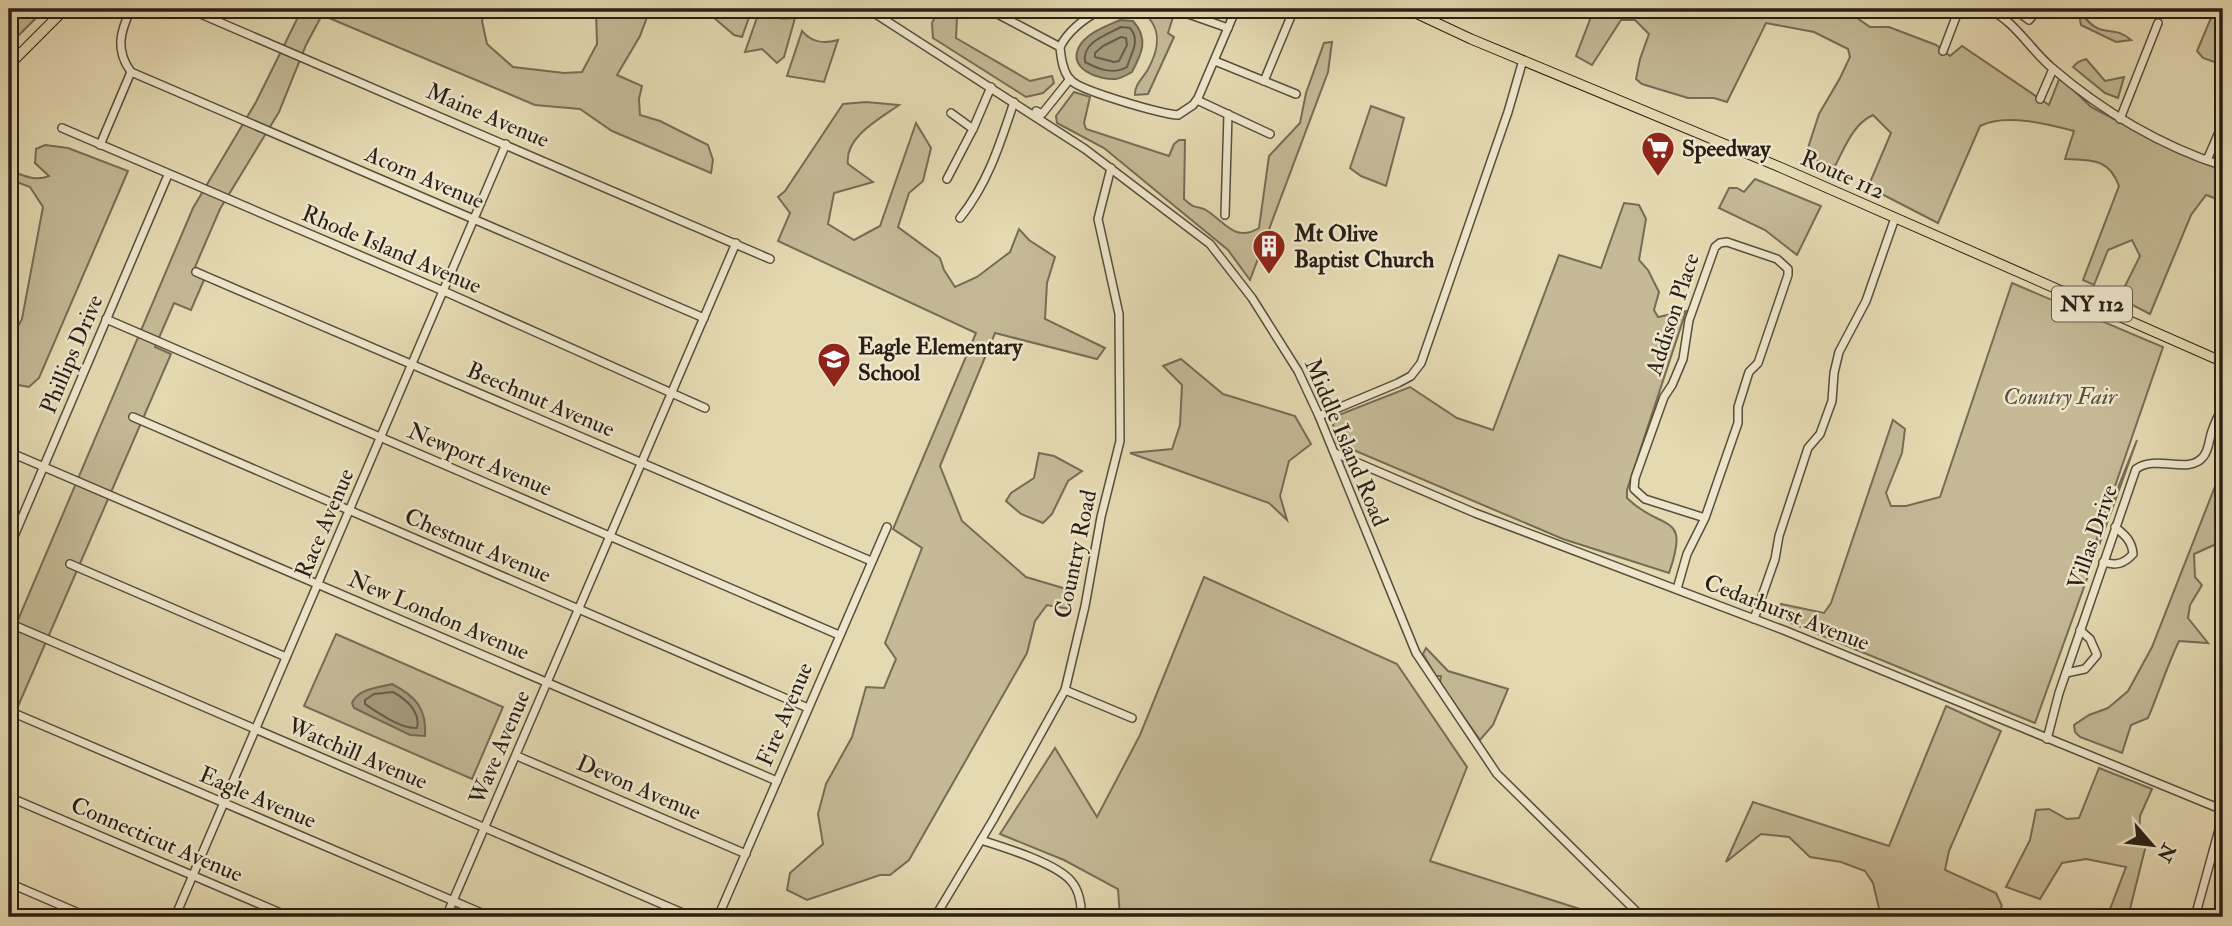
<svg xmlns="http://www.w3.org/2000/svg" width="2232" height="926" font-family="'IM FELL Double Pica',serif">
  <rect width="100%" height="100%" fill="#e5d9b1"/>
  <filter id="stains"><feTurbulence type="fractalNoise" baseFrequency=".00286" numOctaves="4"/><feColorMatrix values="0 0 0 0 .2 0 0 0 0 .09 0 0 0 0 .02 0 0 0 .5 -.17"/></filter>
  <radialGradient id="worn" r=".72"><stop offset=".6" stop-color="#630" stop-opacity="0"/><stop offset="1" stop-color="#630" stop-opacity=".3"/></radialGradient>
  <g fill="#c5b996" stroke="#766c56" stroke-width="2">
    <polygon points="17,9 45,9 9,45 9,17"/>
    <polygon points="302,9 486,9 482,21 487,44 513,67 564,73 582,72 597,44 596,9 650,9 640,36 617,75 642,86 639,99 640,115 660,121 708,145 713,160 711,173 612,131 580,109 535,105 322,15 306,45 279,112 220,209 195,267 207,273 191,310 174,303 155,347 171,354 9,727 9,641 193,208 256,102"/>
    <polygon points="706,9 752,9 742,37 734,35 713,17 702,18"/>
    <path d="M760 9H769C775 20 783 19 795 18L784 57 777 63 762 49 745 52Z"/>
    <polygon points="939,9 960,9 957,17 956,38 1030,81 1052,76 1054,83 1043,93 1026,97 933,38 932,23"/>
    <path d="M1138 9H1161L1174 14 1168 33 1174 37 1148 94 1135 95C1134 86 1142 79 1147 71 1161 47 1162 24 1138 9Z"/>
    <path d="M1594 9H1844L1870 27H1889L1936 45 1950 56 1962 46 2049 105 2060 77 2091 107 2164 145 2223 170V201L2206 195 2191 215 2150 314 2119 298 2140 256 2132 240 2108 250 2094 285 2083 280 2119 186C2109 158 2091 160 2065 159L2074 131C2048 124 2005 113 1980 126L1938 223 1868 187 1891 133 1873 115C1853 124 1845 147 1835 166L1805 157 1819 114 1840 78 1850 57 1848 49 1814 32 1766 23 1727 102 1714 98H1688L1642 84 1636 79 1640 59 1649 34 1635 20H1621L1592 65 1576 56Z"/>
    <path d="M2078 9C2084 16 2089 25 2099 29 2113 33 2118 29 2131 40L2116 42 2081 25Z"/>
    <polygon points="2208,9 2223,9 2223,65 2203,58 2197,51 2211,18"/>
    <path d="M802 31C812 43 824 44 838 40L824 82 787 76Z"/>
    <path d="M1332 42 1328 72 1250 280 1228 250 1104 148 1057 123 1056 116 1074 92 1090 97 1084 123 1086 129 1169 156 1174 144 1179 140H1185L1184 199C1197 212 1199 204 1209 212 1226 224 1236 242 1259 228L1269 156 1300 123 1306 93 1324 43Z"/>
    <polygon points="2086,59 2105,81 2124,77 2118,98 2105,93 2073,67 2078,62"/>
    <path d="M866 102 899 105C881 118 844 137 848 164L873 182 834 193 828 224 854 240 880 226 916 123 931 148 923 181 909 193 898 227 940 258 944 270 955 287 977 277 1010 252 1019 229 1029 240 1055 257 1047 283 1045 319 1105 348 1097 359 995 333 940 466 962 521 1026 577 1073 591 1070 609 1047 605 1035 621 1027 653 909 860 890 875H880L807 900 787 890 790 873 823 844 818 814 826 784 852 737 866 687 884 688 896 659 885 643 922 548 893 529 976 333 778 241 790 213 778 197 785 191 843 104Z"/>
    <polygon points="1371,106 1404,118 1386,186 1361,176 1350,168"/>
    <path d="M45 145 68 148 128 171 39 378 29 387 18 385 9 406V343L22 319 43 207 30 187 9 179V170C22 175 35 182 49 176L35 163 36 149Z"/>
    <polygon points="1755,179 1821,206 1797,255 1765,230 1719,208 1729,188 1737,188 1744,192"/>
    <path d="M1624 203 1639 205 1646 219 1639 260 1648 270 1659 292 1654 310 1658 317 1686 311 1627 490V498C1662 533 1691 510 1669 573L1563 539 1337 443 1333 425 1336 416 1410 387 1457 418 1493 430 1559 255 1601 268Z"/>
    <polygon points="2012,283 2163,347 2092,553 2137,440 2035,723 1779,618 1781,604 1824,613 1831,603 1893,420 1905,429 1902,453 1886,493 1891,506 1906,506 1940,497"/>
    <polygon points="1181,359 1223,394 1295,416 1311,444 1289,461 1280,496 1287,520 1269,503 1130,453 1172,449 1180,425 1182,385 1163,366"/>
    <polygon points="1039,453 1054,456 1082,471 1068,481 1052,514 1043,523 1021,514 1006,501 1011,493 1034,478"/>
    <path d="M2223 466V541L2194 554 2195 577 2202 585 2190 605 2188 618 2208 643 2179 641C2167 666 2159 692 2148 718L2131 725 2122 753 2080 737 2075 732 2074 725 2089 715 2108 708 2128 691 2152 647Z"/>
    <polygon points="1204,577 1397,664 1467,767 1430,861 1605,917 1120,917 1118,889 1064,860 1000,834 1055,748 1097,817 1140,735"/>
    <polygon points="336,634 503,707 472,779 304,706"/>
    <polygon points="1426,648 1448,671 1508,689 1493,725 1480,740 1440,683 1441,676 1436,676 1423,654"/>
    <polygon points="1946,706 2001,731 1949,851 1945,870 1996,893 2002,906 1994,917 1881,917 1873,883 1865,871 1841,862 1810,857 1789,837 1761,834 1726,862 1753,802 1889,846"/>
    <polygon points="2099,768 2152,789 2140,816 2139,837 2146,845 2128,917 2107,917 2126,867 2086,859 2062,863 2040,899 2006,887 2030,840 2036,810 2049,809 2067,819 2079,818"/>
  </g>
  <g fill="#a59a7c" stroke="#736953" stroke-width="2">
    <path d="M1120 20 1133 21C1149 39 1142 53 1132 72 1127 75 1122 78 1116 79 1098 80 1068 69 1079 47 1086 33 1107 26 1120 20Z"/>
    <path d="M392 684C415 696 427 708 425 736L410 735 354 708 352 703C359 688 378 688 392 684Z"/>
  </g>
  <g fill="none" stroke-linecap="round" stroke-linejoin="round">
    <g stroke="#665c48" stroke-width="2">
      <path d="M1121 27 1130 28C1141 41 1131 53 1127 67 1113 75 1098 69 1085 62 1082 42 1106 35 1121 27Z"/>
      <polygon points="1121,37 1126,38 1127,45 1119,61 1114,62 1095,57 1095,53 1103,46"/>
      <path d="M393 692C406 699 421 712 417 728 401 729 378 713 365 704V700L374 694Z"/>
    </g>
    <defs>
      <g id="minor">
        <polyline points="189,9 770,259"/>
        <polyline points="868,9 1085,149 1210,244 1252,298 1298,371 1319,416 1416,653 1497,774 1642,917"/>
        <polyline points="988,9 1060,47"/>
        <path d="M1102 9C1085 18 1069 29 1060 47 1061 58 1063 75 1073 82 1086 92 1161 114 1178 115L1193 105 1198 98 1236 9"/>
        <polyline points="1174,9 1228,28"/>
        <path d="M1988 9C2015 21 2029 48 2051 67 2102 111 2159 145 2223 166"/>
        <polyline points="2014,9 2029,20 2038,9"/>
        <polyline points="1943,51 1959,9"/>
        <polyline points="1215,61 1296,94"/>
        <polyline points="131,72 704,318"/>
        <polyline points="1264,81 1294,9"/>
        <polyline points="2040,99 2053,69"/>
        <polyline points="1197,100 1270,134"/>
        <polyline points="1036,111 1042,114 1070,79"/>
        <polyline points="951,113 973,129"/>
        <polyline points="2120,119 2158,23"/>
        <polyline points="62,128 448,293 705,408"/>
        <path d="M100 145 131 72C115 50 120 32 131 9"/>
        <polyline points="2207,160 2223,123"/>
        <polyline points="947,179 973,129 991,87"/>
        <polyline points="1225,215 1228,114"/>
        <path d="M960 218C988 183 1000 144 1014 102"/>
        <polyline points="196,272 871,561"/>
        <polyline points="106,319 839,635"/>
        <polyline points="1319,416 1398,383 1411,376 1421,363 1508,112 1523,60"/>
        <polyline points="133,417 808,708"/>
        <polyline points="9,452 777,781"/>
        <polyline points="1335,453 1475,513 1786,631 2223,810"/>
        <polyline points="9,548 168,175"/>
        <path d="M2103 562C2116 566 2124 564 2133 554 2132 541 2125 535 2115 527"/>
        <polyline points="70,564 286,657"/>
        <polyline points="1677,589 1687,554 1705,518 1738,423 1738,407 1749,372 1758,363 1788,275 1788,269 1777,259 1727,242 1720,243 1715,247 1689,320 1683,359 1672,385 1664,397 1635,478 1634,489 1645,499 1705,518"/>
        <polyline points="1754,619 1775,559 1779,536 1808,448 1820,434 1832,401 1834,373 1839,352 1866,301 1895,218"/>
        <polyline points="9,623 692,917"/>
        <polyline points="2066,673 2085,669 2097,655 2090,639 2080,630"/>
        <polyline points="1065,690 1132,718"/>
        <polyline points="9,711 491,917"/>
        <path d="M2047 739 2059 693 2136 469C2157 454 2188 475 2203 457 2209 451 2209 439 2212 431 2215 422 2219 414 2223 406"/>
        <polyline points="517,756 746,854"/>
        <polyline points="9,797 290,917"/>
        <path d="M981 840C1003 847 1056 863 1071 881 1079 890 1082 905 1081 917"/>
        <polyline points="9,883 88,917"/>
        <polyline points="175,917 506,144"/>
        <polyline points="446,917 736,243"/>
        <polyline points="718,917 887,527"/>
        <polyline points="935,917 993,820 1065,690 1085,606 1101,517 1120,441 1119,314 1098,219 1111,168"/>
        <polyline points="2195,917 2223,815"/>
      </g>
      <g id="major">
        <polyline points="1407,9 1471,39 1782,168 2223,362"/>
        <polyline points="9,65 65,9"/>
      </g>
    </defs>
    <use href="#minor" stroke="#574e3c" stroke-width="10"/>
    <use href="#major" stroke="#281f15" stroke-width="11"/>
    <use href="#minor" stroke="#eee6cc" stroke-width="7"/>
    <use href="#major" stroke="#e5d9b1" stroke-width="9"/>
  </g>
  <defs>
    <symbol id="supermarket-pin" viewBox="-11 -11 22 30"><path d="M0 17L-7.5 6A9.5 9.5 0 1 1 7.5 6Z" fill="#8f2418" stroke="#eee6cc"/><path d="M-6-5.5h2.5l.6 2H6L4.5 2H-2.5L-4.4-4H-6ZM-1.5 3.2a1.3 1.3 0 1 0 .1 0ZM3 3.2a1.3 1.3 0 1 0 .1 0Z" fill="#fff"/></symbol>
    <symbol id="building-pin" viewBox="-11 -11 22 30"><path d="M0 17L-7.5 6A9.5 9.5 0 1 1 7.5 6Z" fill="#8f2418" stroke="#eee6cc"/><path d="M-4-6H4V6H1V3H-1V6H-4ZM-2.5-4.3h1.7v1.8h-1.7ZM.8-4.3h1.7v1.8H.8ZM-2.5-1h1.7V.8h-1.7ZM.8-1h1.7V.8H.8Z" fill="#fff"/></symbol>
    <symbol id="school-pin" viewBox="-11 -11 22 30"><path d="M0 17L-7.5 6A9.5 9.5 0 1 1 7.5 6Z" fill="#8f2418" stroke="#eee6cc"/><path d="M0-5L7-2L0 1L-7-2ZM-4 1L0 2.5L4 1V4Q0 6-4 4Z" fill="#fff"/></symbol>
  </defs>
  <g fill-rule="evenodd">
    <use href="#supermarket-pin" x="1639" y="129" width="38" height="52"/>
    <use href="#building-pin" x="1250" y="227" width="38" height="52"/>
    <use href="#school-pin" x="815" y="340" width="38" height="52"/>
  </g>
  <g text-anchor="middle" stroke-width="5" stroke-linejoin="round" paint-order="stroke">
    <rect fill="#eee6cc" stroke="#635b4c" stroke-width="2" x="2052" y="286.5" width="80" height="35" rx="5"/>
    <g font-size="21" font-weight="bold" fill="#281f15">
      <text x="2092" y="311">NY 112</text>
    </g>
    <g font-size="23" fill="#281f15" stroke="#eee6cc">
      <text transform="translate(488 115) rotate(23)" y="8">Maine Avenue</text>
      <text transform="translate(1843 174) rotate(24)" y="8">Route 112</text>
      <text transform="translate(425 177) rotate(23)" y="8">Acorn Avenue</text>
      <text transform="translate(392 249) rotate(23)" y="8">Rhode Island Avenue</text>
      <text transform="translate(1672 314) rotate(-72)" y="8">Addison Place</text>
      <text transform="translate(71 354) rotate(-67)" y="8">Phillips Drive</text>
      <text transform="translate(541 399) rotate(23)" y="8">Beechnut Avenue</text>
      <text transform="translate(1347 442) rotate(67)" y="8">Middle Island Road</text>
      <text transform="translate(480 459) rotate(23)" y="8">Newport Avenue</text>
      <text transform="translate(324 523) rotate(-67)" y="8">Race Avenue</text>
      <text transform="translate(2092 537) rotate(-71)" y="8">Villas Drive</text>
      <text transform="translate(478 545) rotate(23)" y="8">Chestnut Avenue</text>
      <text transform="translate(1075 554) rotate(-78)" y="8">Country Road</text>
      <text transform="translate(1787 612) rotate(21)" y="8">Cedarhurst Avenue</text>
      <text transform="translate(439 615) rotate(23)" y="8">New London Avenue</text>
      <text transform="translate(784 714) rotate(-67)" y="8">Fire Avenue</text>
      <text transform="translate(499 747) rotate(-67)" y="8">Wave Avenue</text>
      <text transform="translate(358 753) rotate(23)" y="8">Watchill Avenue</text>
      <text transform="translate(639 787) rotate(23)" y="8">Devon Avenue</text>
      <text transform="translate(258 797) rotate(23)" y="8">Eagle Avenue</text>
      <text transform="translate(157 839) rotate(23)" y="8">Connecticut Avenue</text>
    </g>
    <g font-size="23" font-weight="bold" fill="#281f15" stroke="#eee6cc" text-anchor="start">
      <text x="1682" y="156">Speedway</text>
      <text x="1294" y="241">Mt Olive<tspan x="1294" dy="26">Baptist Church</tspan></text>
      <text x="858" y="354">Eagle Elementary<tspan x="858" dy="26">School</tspan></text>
    </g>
    <g font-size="23" font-style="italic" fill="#574d3c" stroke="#eee6cc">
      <text x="2060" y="404">Country Fair</text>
    </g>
  </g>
  <rect width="2232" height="926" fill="none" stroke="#e5d9b1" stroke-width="35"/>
  <rect x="10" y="10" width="2211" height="905" fill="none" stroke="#281f15" stroke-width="3.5"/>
  <rect x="18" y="18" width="2197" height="891" fill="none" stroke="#281f15" stroke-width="2"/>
  <g transform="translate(2152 845) rotate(118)" stroke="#eee6cc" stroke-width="5" paint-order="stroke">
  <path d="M0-5L12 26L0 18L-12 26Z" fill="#281f15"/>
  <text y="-10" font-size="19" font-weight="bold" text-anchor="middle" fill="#281f15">N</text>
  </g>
  <rect width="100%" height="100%" filter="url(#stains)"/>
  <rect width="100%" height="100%" fill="url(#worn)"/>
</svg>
